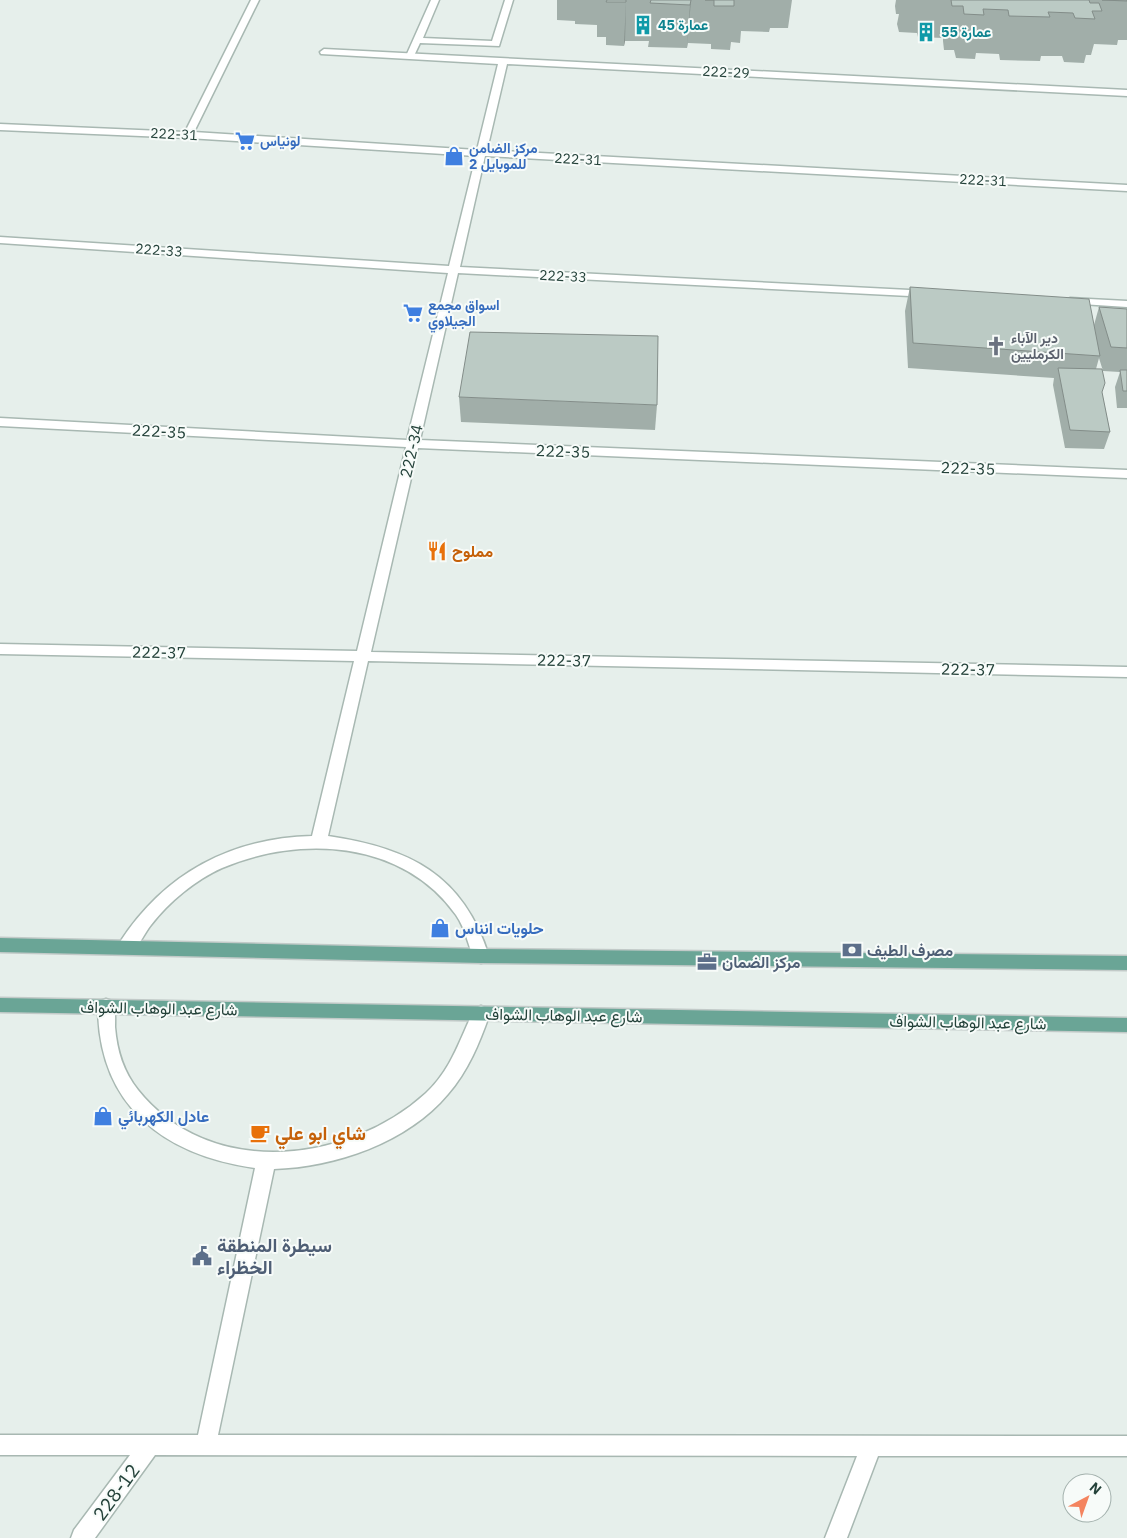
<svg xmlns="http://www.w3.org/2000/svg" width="1127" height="1538" font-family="'IBM Plex Sans',Vazirmatn,sans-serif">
  <rect width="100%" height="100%" fill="#e6efeb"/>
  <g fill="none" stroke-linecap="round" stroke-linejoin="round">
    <defs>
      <polygon id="service" points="431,0 439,0 423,38 492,41 505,0 513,0 499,46 420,43 413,58 407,58 406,56"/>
      <g id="minor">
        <path d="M251 0H259L194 132 477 150 498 64 321 54 320 52 324 49 1127 90V96L507 64 487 150 1127 185V191L485 156 460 267 929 291 934 294 929 297 458 273 420 440 1127 470V478L418 448 371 652 1127 667V677L368 661 328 836C409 848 463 874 489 956L487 961 481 963 475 961C468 946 466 929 456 915 403 840 300 835 222 868 195 880 169 902 151 925 145 932 139 947 131 952 127 955 124 953 120 952L118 947 120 942C165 873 231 838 312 836L354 661 0 654V644L357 651 406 447 0 426V418L407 440 448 273 0 243V237L449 266 476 156 188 138 0 130V124L185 132Z"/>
        <polygon points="1070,298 1127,301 1127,307 1066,303 1064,301"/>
        <path d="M106 999 112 1001C116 1009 115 1018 115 1027 117 1051 123 1071 138 1090 210 1180 348 1164 426 1093 452 1069 460 1038 475 1008L481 1006 487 1008 490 1013C480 1042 468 1071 448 1094 407 1143 335 1167 274 1169L218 1435 1127 1436V1456H878L847 1538H825L857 1456 155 1455 95 1538H71L74 1530 130 1455H0V1435H198L255 1168C163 1155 98 1105 98 1006L100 1001Z"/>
      </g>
      <g id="primary">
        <polygon points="0,938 481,949 1127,956 1127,970 481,963 0,952"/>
        <polygon points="0,998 1127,1018 1127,1032 0,1012"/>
      </g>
    </defs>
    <use href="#service" stroke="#a8b8b2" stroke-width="3"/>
    <use href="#minor" stroke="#a8b8b2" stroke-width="3"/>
    <use href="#primary" stroke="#c2cac8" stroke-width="3"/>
    <use href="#service" fill="#fff" fill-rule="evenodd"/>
    <use href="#minor" fill="#fff" fill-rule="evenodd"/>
    <use href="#primary" fill="#6aa596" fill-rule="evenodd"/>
  </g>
  <g fill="#a1aea9">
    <polygon points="557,0 792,0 788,28 770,28 769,32 741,31 740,43 731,42 730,50 711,49 711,44 688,43 687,48 648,47 649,41 625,41 624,46 606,45 606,37 597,37 597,25 575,24 575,21 557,20"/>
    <polygon points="896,0 1127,0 1127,40 1118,40 1117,45 1094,44 1091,55 1086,55 1084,63 1064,62 1062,56 1041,56 1040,61 1000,60 999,54 976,53 975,59 956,58 954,50 944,50 943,41 943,38 918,37 917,33 899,32 897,24 899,14 896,14 895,6"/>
    <polygon points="910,287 1094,325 1099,307 1127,309 1127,408 1117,408 1115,387 1120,372 1103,371 1099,358 1096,369 1102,393 1110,432 1104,449 1065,448 1053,385 1054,378 908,368 905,311"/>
    <polygon points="459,397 657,405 655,430 461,422"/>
  </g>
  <g fill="#838d89">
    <polygon points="626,0 625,41 624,46"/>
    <polygon points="691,0 687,48 690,5"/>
  </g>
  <g fill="#bbcac4" stroke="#838d89">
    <polygon points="607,0 626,0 626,2 606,2"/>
    <polygon points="651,0 691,0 690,5 650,3"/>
    <polygon points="705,0 734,0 734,6 714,6 714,0"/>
    <polygon points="951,0 1089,0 1090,3 1099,3 1102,11 1092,11 1095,19 1075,18 1073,13 1048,12 1050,17 1009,16 1008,10 983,9 984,15 964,14 963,6 952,6"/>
    <polygon points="1102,0 1127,0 1127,1"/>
    <polygon points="910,287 1089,299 1100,356 913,343"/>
    <polygon points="1099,307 1127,309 1127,348 1111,347"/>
    <polygon points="470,332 658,336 657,405 459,397"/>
    <polygon points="1058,368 1102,369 1105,383 1102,392 1110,432 1070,430"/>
    <polygon points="1120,370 1127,370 1127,391 1123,391"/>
  </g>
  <defs>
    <symbol id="building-bare" viewBox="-9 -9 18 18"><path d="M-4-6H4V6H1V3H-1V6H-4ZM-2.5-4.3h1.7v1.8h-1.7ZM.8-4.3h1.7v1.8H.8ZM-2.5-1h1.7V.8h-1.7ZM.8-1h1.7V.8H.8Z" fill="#0f9aa8" stroke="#f7fbf9" stroke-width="2.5" paint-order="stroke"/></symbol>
    <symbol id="supermarket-bare" viewBox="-9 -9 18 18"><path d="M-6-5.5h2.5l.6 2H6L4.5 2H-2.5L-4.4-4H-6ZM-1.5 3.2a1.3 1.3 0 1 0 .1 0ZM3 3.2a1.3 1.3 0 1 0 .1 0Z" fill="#3f7fe0" stroke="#f7fbf9" stroke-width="2.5" paint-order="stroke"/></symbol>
    <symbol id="shop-bare" viewBox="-9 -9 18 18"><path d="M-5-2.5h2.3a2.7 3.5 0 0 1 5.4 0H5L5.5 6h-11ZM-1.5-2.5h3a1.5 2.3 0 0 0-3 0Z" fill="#3f7fe0" stroke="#f7fbf9" stroke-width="2.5" paint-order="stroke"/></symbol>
    <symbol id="church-bare" viewBox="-9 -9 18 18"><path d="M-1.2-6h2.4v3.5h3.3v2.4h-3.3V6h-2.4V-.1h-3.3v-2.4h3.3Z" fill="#6b7280" stroke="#f7fbf9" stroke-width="2.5" paint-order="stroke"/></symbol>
    <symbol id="restaurant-bare" viewBox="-9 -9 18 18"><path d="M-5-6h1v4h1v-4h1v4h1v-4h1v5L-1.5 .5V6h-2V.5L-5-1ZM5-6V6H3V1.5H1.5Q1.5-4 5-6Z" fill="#e8710a" stroke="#f7fbf9" stroke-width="2.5" paint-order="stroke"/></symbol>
    <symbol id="bank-bare" viewBox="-9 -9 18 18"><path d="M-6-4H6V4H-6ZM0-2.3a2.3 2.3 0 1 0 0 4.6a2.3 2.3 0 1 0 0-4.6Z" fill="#5c6f8a" stroke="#f7fbf9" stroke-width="2.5" paint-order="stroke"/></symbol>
    <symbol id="office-bare" viewBox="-9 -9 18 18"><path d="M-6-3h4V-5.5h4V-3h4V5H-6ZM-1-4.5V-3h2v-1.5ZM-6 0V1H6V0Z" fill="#5c6f8a" stroke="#f7fbf9" stroke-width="2.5" paint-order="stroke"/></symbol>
    <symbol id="cafe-bare" viewBox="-9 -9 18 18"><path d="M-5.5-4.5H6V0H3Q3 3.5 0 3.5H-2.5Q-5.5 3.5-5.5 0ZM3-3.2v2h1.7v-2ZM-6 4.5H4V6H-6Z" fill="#e8710a" stroke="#f7fbf9" stroke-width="2.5" paint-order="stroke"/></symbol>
    <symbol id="civic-bare" viewBox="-9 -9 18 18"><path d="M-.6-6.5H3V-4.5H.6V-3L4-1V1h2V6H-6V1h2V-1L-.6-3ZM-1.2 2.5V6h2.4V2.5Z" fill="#5c6f8a" stroke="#f7fbf9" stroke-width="2.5" paint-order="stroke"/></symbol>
  </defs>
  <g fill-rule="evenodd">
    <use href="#building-bare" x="629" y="11" width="28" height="28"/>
    <use href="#building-bare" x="912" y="18" width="28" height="28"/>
    <use href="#supermarket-bare" x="231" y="127" width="28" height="28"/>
    <use href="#shop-bare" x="440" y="142" width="28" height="28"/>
    <use href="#supermarket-bare" x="399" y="299" width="28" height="28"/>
    <use href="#church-bare" x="982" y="332" width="28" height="28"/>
    <use href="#restaurant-bare" x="423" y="537" width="28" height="28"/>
    <use href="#shop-bare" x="426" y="914" width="28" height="28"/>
    <use href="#bank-bare" x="838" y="936" width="28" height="28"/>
    <use href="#office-bare" x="693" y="948" width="28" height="28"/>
    <use href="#shop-bare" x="89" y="1102" width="28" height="28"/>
    <use href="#cafe-bare" x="246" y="1119" width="28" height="28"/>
    <use href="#civic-bare" x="188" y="1242" width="28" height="28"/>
  </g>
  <g text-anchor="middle" stroke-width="4" stroke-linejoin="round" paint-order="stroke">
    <g font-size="14" font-weight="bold" fill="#0d838f" stroke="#f7fbf9" text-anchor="start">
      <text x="658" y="30">عمارة 45</text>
      <text x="941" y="37">عمارة 55</text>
    </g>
    <g font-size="14" fill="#24423a" stroke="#f7fbf9">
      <text transform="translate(726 72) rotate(3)" y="5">222-29</text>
      <text transform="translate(174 134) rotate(3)" y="5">222-31</text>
      <text transform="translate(578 159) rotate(3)" y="5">222-31</text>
      <text transform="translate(983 180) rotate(3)" y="5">222-31</text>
      <text transform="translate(159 250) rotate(4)" y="5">222-33</text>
      <text transform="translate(563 276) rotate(3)" y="5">222-33</text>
    </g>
    <g font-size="14" font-weight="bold" fill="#366cbe" stroke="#f7fbf9" text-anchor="start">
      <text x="260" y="146">لونياس</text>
      <text x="469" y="153">مركز الضامن<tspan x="469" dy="16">2 للموبايل</tspan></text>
      <text x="428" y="310">اسواق مجمع<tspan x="428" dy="16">الجيلاوي</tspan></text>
    </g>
    <g font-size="14" font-weight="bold" fill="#5b616d" stroke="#f7fbf9" text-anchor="start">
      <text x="1011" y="343">دير الآباء<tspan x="1011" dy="16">الكرمليين</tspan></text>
    </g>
    <g font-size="16" fill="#24423a" stroke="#f7fbf9">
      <text transform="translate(159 431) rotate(3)" y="6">222-35</text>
      <text transform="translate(411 451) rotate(-77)" y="6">222-34</text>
      <text transform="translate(563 451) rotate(2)" y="6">222-35</text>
      <text transform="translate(968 468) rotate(2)" y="6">222-35</text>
      <text transform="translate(159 652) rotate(1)" y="6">222-37</text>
      <text transform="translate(564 660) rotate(1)" y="6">222-37</text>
      <text transform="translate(968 669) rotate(1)" y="6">222-37</text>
      <text transform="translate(159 1008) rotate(1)" y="6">شارع عبد الوهاب الشواف</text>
      <text transform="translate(564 1015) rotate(1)" y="6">شارع عبد الوهاب الشواف</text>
      <text transform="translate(968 1022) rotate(1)" y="6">شارع عبد الوهاب الشواف</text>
    </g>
    <g font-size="16" font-weight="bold" fill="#c56008" stroke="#f7fbf9" text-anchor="start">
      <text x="452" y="557">مملوح</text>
    </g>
    <g font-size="16" font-weight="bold" fill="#366cbe" stroke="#f7fbf9" text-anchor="start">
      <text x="455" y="934">حلويات انناس</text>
      <text x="118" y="1122">عادل الكهربائي</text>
    </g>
    <g font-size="16" font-weight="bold" fill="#4e5e75" stroke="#f7fbf9" text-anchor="start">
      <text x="867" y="956">مصرف الطيف</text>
      <text x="722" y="968">مركز الضمان</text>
    </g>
    <g font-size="19" font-weight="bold" fill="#c56008" stroke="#f7fbf9" text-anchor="start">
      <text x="275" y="1140">شاي ابو علي</text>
    </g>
    <g font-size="19" font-weight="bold" fill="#4e5e75" stroke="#f7fbf9" text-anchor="start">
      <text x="217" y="1252">سيطرة المنطقة<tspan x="217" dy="22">الخظراء</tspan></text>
    </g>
    <g font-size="19" fill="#24423a" stroke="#f7fbf9">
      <text transform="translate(116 1492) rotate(-54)" y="7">228-12</text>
    </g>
  </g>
  <g transform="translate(1087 1498) rotate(41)"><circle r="24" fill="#f7fbf9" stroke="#a3b1ad"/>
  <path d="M0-4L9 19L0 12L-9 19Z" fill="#f4845f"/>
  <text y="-8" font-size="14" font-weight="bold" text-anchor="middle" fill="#24423a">N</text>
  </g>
</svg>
